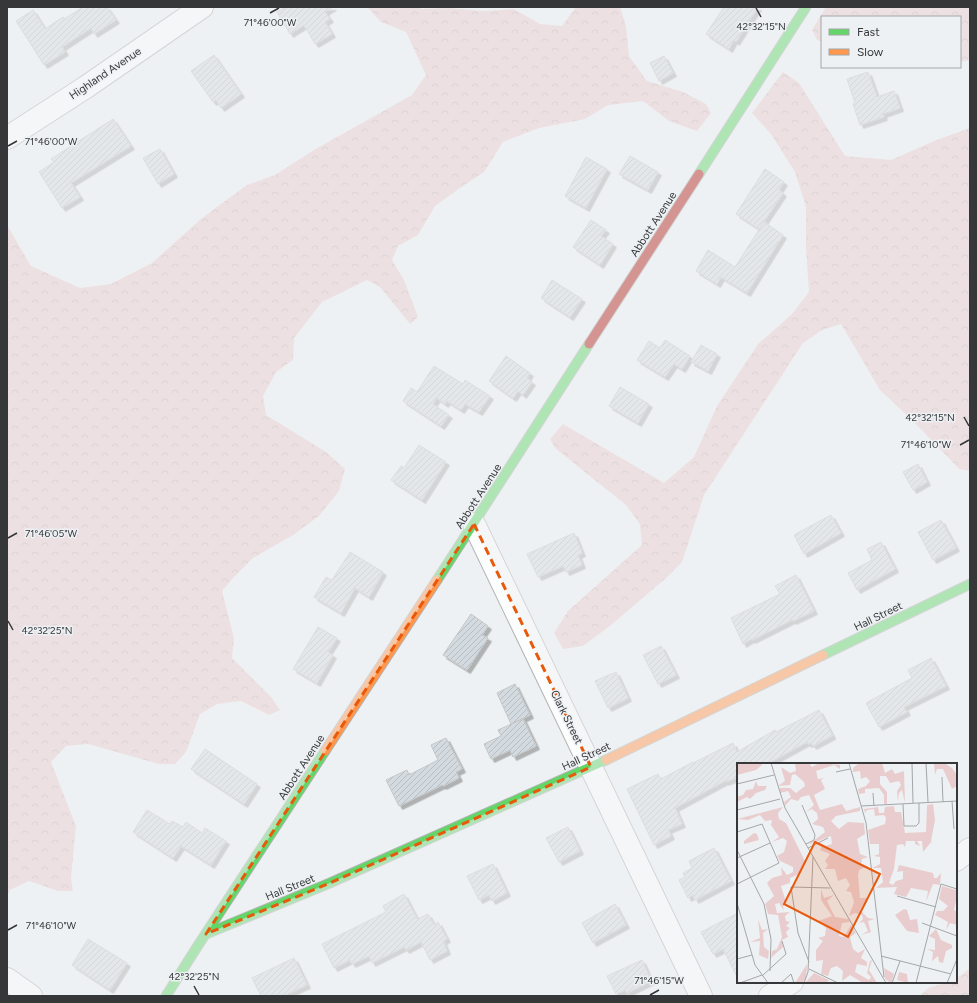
<svg xmlns="http://www.w3.org/2000/svg" width="977" height="1003" font-family="Figtree,sans-serif">
  <defs>
    <pattern id="forest-crowns" width="20" height="18" patternUnits="userSpaceOnUse"><rect width="20" height="18" fill="#e9cdce"/><path d="M2 6a3 3 0 1 1 6 0M12 15a3 3 0 1 1 6 0" fill="none" stroke="#c8b1b2"/></pattern>
    <pattern id="building-hatch" width="6" height="6" patternUnits="userSpaceOnUse"><rect width="6" height="6" fill="#d4dbe0"/><path d="M-1 1l2-2M0 6l6-6M5 7l2-2" fill="none" stroke="#b7bdc1"/></pattern>
    <filter id="shadow"><feDropShadow dx="3.5" dy="3.5" stdDeviation="0" flood-color="#0004"/></filter>
  </defs>
  <rect width="100%" height="100%" fill="#eef1f3"/>
  <g fill="url(#forest-crowns)">
    <polygon points="368,7 418,7 422,9 448,8 485,11 514,9 540,24 562,26 576,7 620,7 626,26 629,56 647,81 683,92 706,104 711,113 697,131 669,121 643,101 608,105 585,119 539,128 503,142 484,172 457,190 435,206 418,235 398,246 392,260 404,280 418,317 410,324 380,287 367,280 322,302 294,338 293,360 276,372 263,396 266,415 326,452 345,469 339,491 319,516 293,535 253,558 234,577 222,591 234,638 232,658 271,697 280,710 269,715 241,701 217,704 200,714 186,752 175,764 159,764 88,744 66,746 51,762 76,826 71,878 73,891 58,891 29,881 10,890 7,896 7,225 31,266 80,288 111,284 152,263 202,218 247,185 275,175 314,150 412,95 426,75 406,32 381,22 368,8"/>
    <polygon points="826,7 970,7 970,60 960,62 960,17 822,17 822,42 817,40 812,30"/>
    <polygon points="783,72 799,83 845,156 891,160 934,141 970,128 970,471 959,469 916,424 880,390 841,324 822,330 803,343 704,495 682,562 666,578 611,625 583,646 563,649 554,633 568,611 642,545 640,524 626,505 555,448 550,439 563,424 664,483 694,457 717,406 758,344 792,314 809,292 806,248 806,207 795,172 771,134 752,113"/>
    <polygon points="970,968 970,996 920,996 928,988 948,982 956,982 956,979"/>
  </g>
  <g fill="url(#building-hatch)" stroke="#c4c6c7" filter="url(#shadow)">
    <polygon points="83,7 107,7 116,20 94,34 91,28 62,47 65,52 44,65 16,21 33,10 45,29 63,17 64,19"/>
    <polygon points="285,7 333,7 325,12 330,19 325,22 332,34 315,44 304,25 290,34 277,12"/>
    <polygon points="724,7 758,7 736,42 734,40 729,49 706,34"/>
    <polygon points="214,55 241,94 221,108 216,100 213,102 191,71"/>
    <polygon points="664,56 673,73 659,81 650,63"/>
    <polygon points="868,72 877,97 894,91 900,108 883,114 884,117 860,125 853,104 855,103 847,79"/>
    <polygon points="113,119 131,146 71,183 80,197 62,208 39,172 54,162 51,159"/>
    <polygon points="160,149 174,174 158,184 143,158"/>
    <polygon points="630,156 658,172 648,190 619,174"/>
    <polygon points="586,157 607,169 586,208 565,196"/>
    <polygon points="765,169 784,182 779,190 783,193 759,229 736,214"/>
    <polygon points="591,220 606,230 601,236 613,244 600,265 573,247"/>
    <polygon points="764,222 783,235 747,293 721,277 717,284 696,271 708,250 735,267"/>
    <polygon points="552,280 582,299 570,317 541,298"/>
    <polygon points="665,340 690,356 682,369 674,364 665,377 637,360 649,341 660,348"/>
    <polygon points="701,345 717,354 708,371 691,362"/>
    <polygon points="506,356 530,373 527,378 532,382 523,395 518,391 513,398 489,381"/>
    <polygon points="434,366 463,384 465,380 490,396 479,412 465,404 461,410 447,401 445,404 437,398 433,404 449,415 441,426 403,401 411,388 417,392"/>
    <polygon points="620,387 649,404 638,423 609,406"/>
    <polygon points="419,445 446,462 422,500 391,480 401,466 404,468"/>
    <polygon points="918,464 927,482 913,490 903,472"/>
    <polygon points="831,515 841,533 804,554 794,535"/>
    <polygon points="941,520 956,548 933,560 918,532"/>
    <polygon points="574,533 582,553 578,555 582,565 566,572 563,566 538,577 527,554"/>
    <polygon points="881,542 895,569 857,590 848,573 872,560 867,549"/>
    <polygon points="350,552 383,572 369,597 355,588 341,613 314,597 326,577 332,580"/>
    <polygon points="796,575 814,611 793,621 792,620 752,640 751,639 743,644 731,618 780,594 775,586"/>
    <polygon points="471,614 488,626 482,635 488,638 467,670 443,655"/>
    <polygon points="318,627 337,638 328,652 333,655 317,683 293,669"/>
    <polygon points="661,646 676,675 658,684 643,655"/>
    <polygon points="931,658 946,686 904,707 907,712 879,727 866,703 912,678 908,670"/>
    <polygon points="616,672 628,698 608,708 595,681"/>
    <polygon points="515,684 530,715 511,724 497,693"/>
    <polygon points="819,710 832,735 832,736 813,746 811,743 808,744 807,742 767,764 738,764 738,777 725,782 725,781 675,808 682,824 668,830 671,836 654,845 627,789 658,774 661,779 693,762 693,763 733,743 737,752 775,730 776,732"/>
    <polygon points="523,719 536,746 513,757 510,750 491,759 484,744 501,736 498,730"/>
    <polygon points="446,738 462,769 456,772 459,778 443,786 442,785 399,806 386,780 407,770 409,775 438,760 431,745"/>
    <polygon points="205,749 257,784 244,804 191,769"/>
    <polygon points="147,810 170,824 172,821 183,827 186,822 202,833 205,828 226,841 211,865 181,846 173,858 133,832"/>
    <polygon points="568,827 580,851 559,862 546,838"/>
    <polygon points="714,848 731,881 695,900 693,895 688,898 679,880 685,877 683,873 692,868 689,861"/>
    <polygon points="493,864 507,893 492,901 489,895 479,900 467,876"/>
    <polygon points="404,894 417,919 428,914 434,925 438,922 447,939 443,941 447,951 430,960 421,942 406,950 404,947 372,963 369,956 352,964 350,960 334,968 322,944 386,912 383,906"/>
    <polygon points="615,904 626,925 593,943 582,923"/>
    <polygon points="738,913 738,979 723,949 713,954 701,932"/>
    <polygon points="88,939 127,963 110,990 72,965"/>
    <polygon points="294,958 307,985 283,996 261,996 252,978"/>
    <polygon points="642,960 651,981 627,993 625,990 616,994 607,976"/>
  </g>
  <g fill="none" stroke-linecap="round" stroke-linejoin="round">
    <defs>
      <g id="street">
        <polyline points="7,138 86,87 202,7"/>
        <polyline points="474,524 701,996"/>
        <polyline points="956,860 970,849"/>
        <polyline points="7,979 31,996"/>
        <polyline points="770,996 792,982"/>
      </g>
      <g id="fast">
        <polyline points="699,174 806,7"/>
        <polyline points="437,580 589,344"/>
        <polyline points="823,655 970,584"/>
        <polyline points="206,934 330,883 606,760"/>
        <polyline points="166,996 197,947 325,751"/>
      </g>
      <g id="slow">
        <polyline points="325,751 437,580"/>
        <polyline points="606,760 823,655"/>
      </g>
      <polyline id="jam" points="589,344 699,174"/>
    </defs>
    <use href="#street" stroke="#b2b4b5" stroke-width="24"/>
    <use href="#fast" stroke="#b2b4b5" stroke-width="11"/>
    <use href="#slow" stroke="#b2b4b5" stroke-width="11"/>
    <use href="#jam" stroke="#b2b4b5" stroke-width="11"/>
    <use href="#street" stroke="#fcfdfd" stroke-width="22"/>
    <use href="#fast" stroke="#63d668" stroke-width="9"/>
    <use href="#slow" stroke="#ff974d" stroke-width="9"/>
    <use href="#jam" stroke="#b3261e" stroke-width="9"/>
  </g>
  <path d="M0 0H977V1003H0ZM474 524 591 767 330 883 206 934Z" fill="#eef1f3" fill-opacity=".55" fill-rule="evenodd"/>
  <path fill="none" stroke="#e8590c" stroke-width="3" stroke-dasharray="8 5" stroke-linejoin="round" d="M474 524 591 767 330 883 206 934Z"/>
  <path fill="none" stroke="#353738" stroke-width="1.5" d="M756 8 761 17M270 13 279 8M8 146 17 141M964 417 969 426M960 445 969 440M8 538 17 533M8 621 13 630M8 930 17 925M194 986 199 995M650 995 659 990"/>
  <g text-anchor="middle" stroke-width="3" stroke-linejoin="round" paint-order="stroke">
    <g font-size="11" fill="#353738" stroke="#edf1f4">
      <text transform="translate(105 73) rotate(-34)" y="4">Highland Avenue</text>
      <text transform="translate(653 224) rotate(-57)" y="4">Abbott Avenue</text>
      <text transform="translate(478 496) rotate(-57)" y="4">Abbott Avenue</text>
      <text transform="translate(878 616) rotate(-26)" y="4">Hall Street</text>
      <text transform="translate(567 717) rotate(64)" y="4">Clark Street</text>
      <text transform="translate(586 756) rotate(-25)" y="4">Hall Street</text>
      <text transform="translate(301 767) rotate(-57)" y="4">Abbott Avenue</text>
      <text transform="translate(290 887) rotate(-22)" y="4">Hall Street</text>
    </g>
  </g>
  <g transform="translate(737 763)">
    <rect width="220" height="220" fill="#eef1f3"/>
    <path d="M186 76 195 78 186 89 185 78H180L183 83 178 81V78ZM167 146 170 147 173 157 180 156 182 170 170 168 158 152ZM77 210 79 211 92 217 89 220H68Z" fill="#e9cdce"/>
    <path d="M0 0H25V2L19 7 0 12ZM58 0H72L75 4 82 0 103 2V6L97 2 79 8 81 16 87 15 84 17 88 26 77 32 83 47 105 41 109 48 123 44V48L99 53 94 58 102 66 111 59 127 60 128 71 120 76 123 91 131 94 125 96 124 102 131 103 122 107 121 113 123 135H131L123 147 131 155 138 156 131 158 134 169 124 172 131 168 127 159 122 160 126 156 125 152 118 150 112 153 117 139 114 129 109 128 113 122 109 115 101 118 98 106H88L91 102 88 98 93 91 83 87 85 83 83 79 88 83 95 81 94 73 71 82 88 69 86 64 75 61 81 56 80 50 75 46 69 49 77 42 72 32 64 34 61 38 54 36 48 43 47 39 54 34 51 28 43 30V25H53L59 30 68 23 67 19 58 11 55 12 53 22 41 23 48 18 44 4 53 10 59 8ZM122 0H145L148 10 155 6 158 11 167 8 168 40 165 27 162 30 161 39 160 28 164 22 162 18 153 20 149 13H143V21L150 29V41H147V32L142 25 128 26V30L122 31 121 26 129 23 133 18 129 14 124 16 123 8 116 9V5ZM197 0H207L215 5 220 12V23L215 26 206 6H200L198 12ZM19 18 21 23H30L28 27 19 30 13 36 10 34 0 39V34L6 32 9 27 16 26ZM196 41 198 57 194 78H169L168 84 166 81 160 82 157 106 152 120 156 122 159 118 166 116V108L160 109 162 102 196 110 197 115H200L204 110 203 122 196 121 189 139 191 128 174 125 169 134 157 131 160 124 139 125 146 119 144 105H135L143 101V94L137 93 142 91V81H133L131 67 148 61 149 55 147 52 138 53 137 46 130 47 128 50 127 46 141 44 142 50H147L148 44 157 43 158 49H164L168 70 189 69 190 42ZM46 44 41 50 42 56 49 60 68 98 62 111 53 115V120L44 123 49 139 46 144 47 148 42 140 38 141 40 150 53 149 48 153 49 158 53 159 49 163 53 165 49 169 51 174 45 177 46 184 34 195 35 188 40 186 45 174 41 152 31 151 28 141 37 133 30 120 35 115 45 112 44 104 50 112 56 109V104L43 98 40 93 47 89 50 78 46 75 35 79 42 74 34 62 35 57 28 58 23 52 11 57 0 56ZM17 70 20 71 22 77 7 81V78ZM205 123 219 127 220 133 217 147 220 149V162L213 160 209 167 211 159 198 152 200 148H206L211 143 202 136ZM84 126 87 135 97 132 90 138 98 154 111 156 113 159 105 160 102 173 107 174 114 162 119 170 113 174 116 186 121 190 128 186 124 195 130 199V203L120 201 118 209 132 217 134 214 130 210 133 198 135 197 132 207 140 220H126L113 212 105 218 106 208 100 203 94 205 91 213 84 211 86 197 79 198V187L86 178 81 175 88 173 89 165 81 158 95 153 84 137ZM21 156 25 167 31 166 26 170 27 184 32 188 31 196 22 192 23 178 13 179 23 175ZM199 166 204 177 215 182V185L209 188 206 200 202 199 201 193 195 198 196 189 190 186 198 187V176L192 173ZM70 201 69 216 65 220H58ZM147 205 157 211 154 220 148 216ZM162 209 170 211 171 220 160 217Z" fill="#e9cdce"/>
    <path fill="none" stroke="#a4a7a8" stroke-width="1" d="M34 0 48 45 149 220M112 0 129 60 147 214M175 0 176 40M189 0 191 39M99 9 113 6M205 14 206 39M0 21 37 12M136 30 137 43M215 38 217 66M166 41 167 63H179L182 60V40M65 42 78 72 77 77 69 81M124 43 220 38M0 47 43 36M0 69 25 61 42 100 0 121M71 85 91 75M0 87 27 141 34 176 33 208M0 95 33 80M160 133 199 144M0 140 18 202 31 220M185 160 220 173M144 193 214 211M0 196 15 192M72 199 61 170 54 124 93 125M72 206 101 220M25 213 49 191 45 178M3 220 25 212M44 220 54 211 57 220M67 220 71 209 76 94M155 220 163 198M179 220 204 121 220 126M210 220 220 196"/>
    <path fill="#e8590c" fill-opacity="0.15" stroke="#e8590c" stroke-width="2" d="M78 79 143 111 111 174 47 141Z"/>
    <rect width="220" height="220" fill="none" stroke="#353738" stroke-width="2"/>
  </g>
  <g font-size="10" text-anchor="middle" fill="#353738" stroke="#edf1f4" stroke-width="3" stroke-linejoin="round" paint-order="stroke">
    <text x="270" y="26">71°46'00"W</text>
    <text x="761" y="30">42°32'15"N</text>
    <text x="51" y="145">71°46'00"W</text>
    <text x="930" y="421">42°32'15"N</text>
    <text x="926" y="448">71°46'10"W</text>
    <text x="51" y="537">71°46'05"W</text>
    <text x="47" y="634">42°32'25"N</text>
    <text x="51" y="929">71°46'10"W</text>
    <text x="194" y="980">42°32'25"N</text>
    <text x="659" y="984">71°46'15"W</text>
  </g>
  <rect width="977" height="1003" fill="none" stroke="#353738" stroke-width="16"/>
  <rect x="821" y="16" width="140" height="52" fill="#edf1f4" stroke="#a3a7a9"/>
  <rect x="829" y="29" width="20" height="6" fill="#63d668" stroke="#a3a7a9"/>
  <text x="857" y="36" font-size="12" fill="#353738">Fast</text>
  <rect x="829" y="49" width="20" height="6" fill="#ff974d" stroke="#a3a7a9"/>
  <text x="857" y="56" font-size="12" fill="#353738">Slow</text>
</svg>
